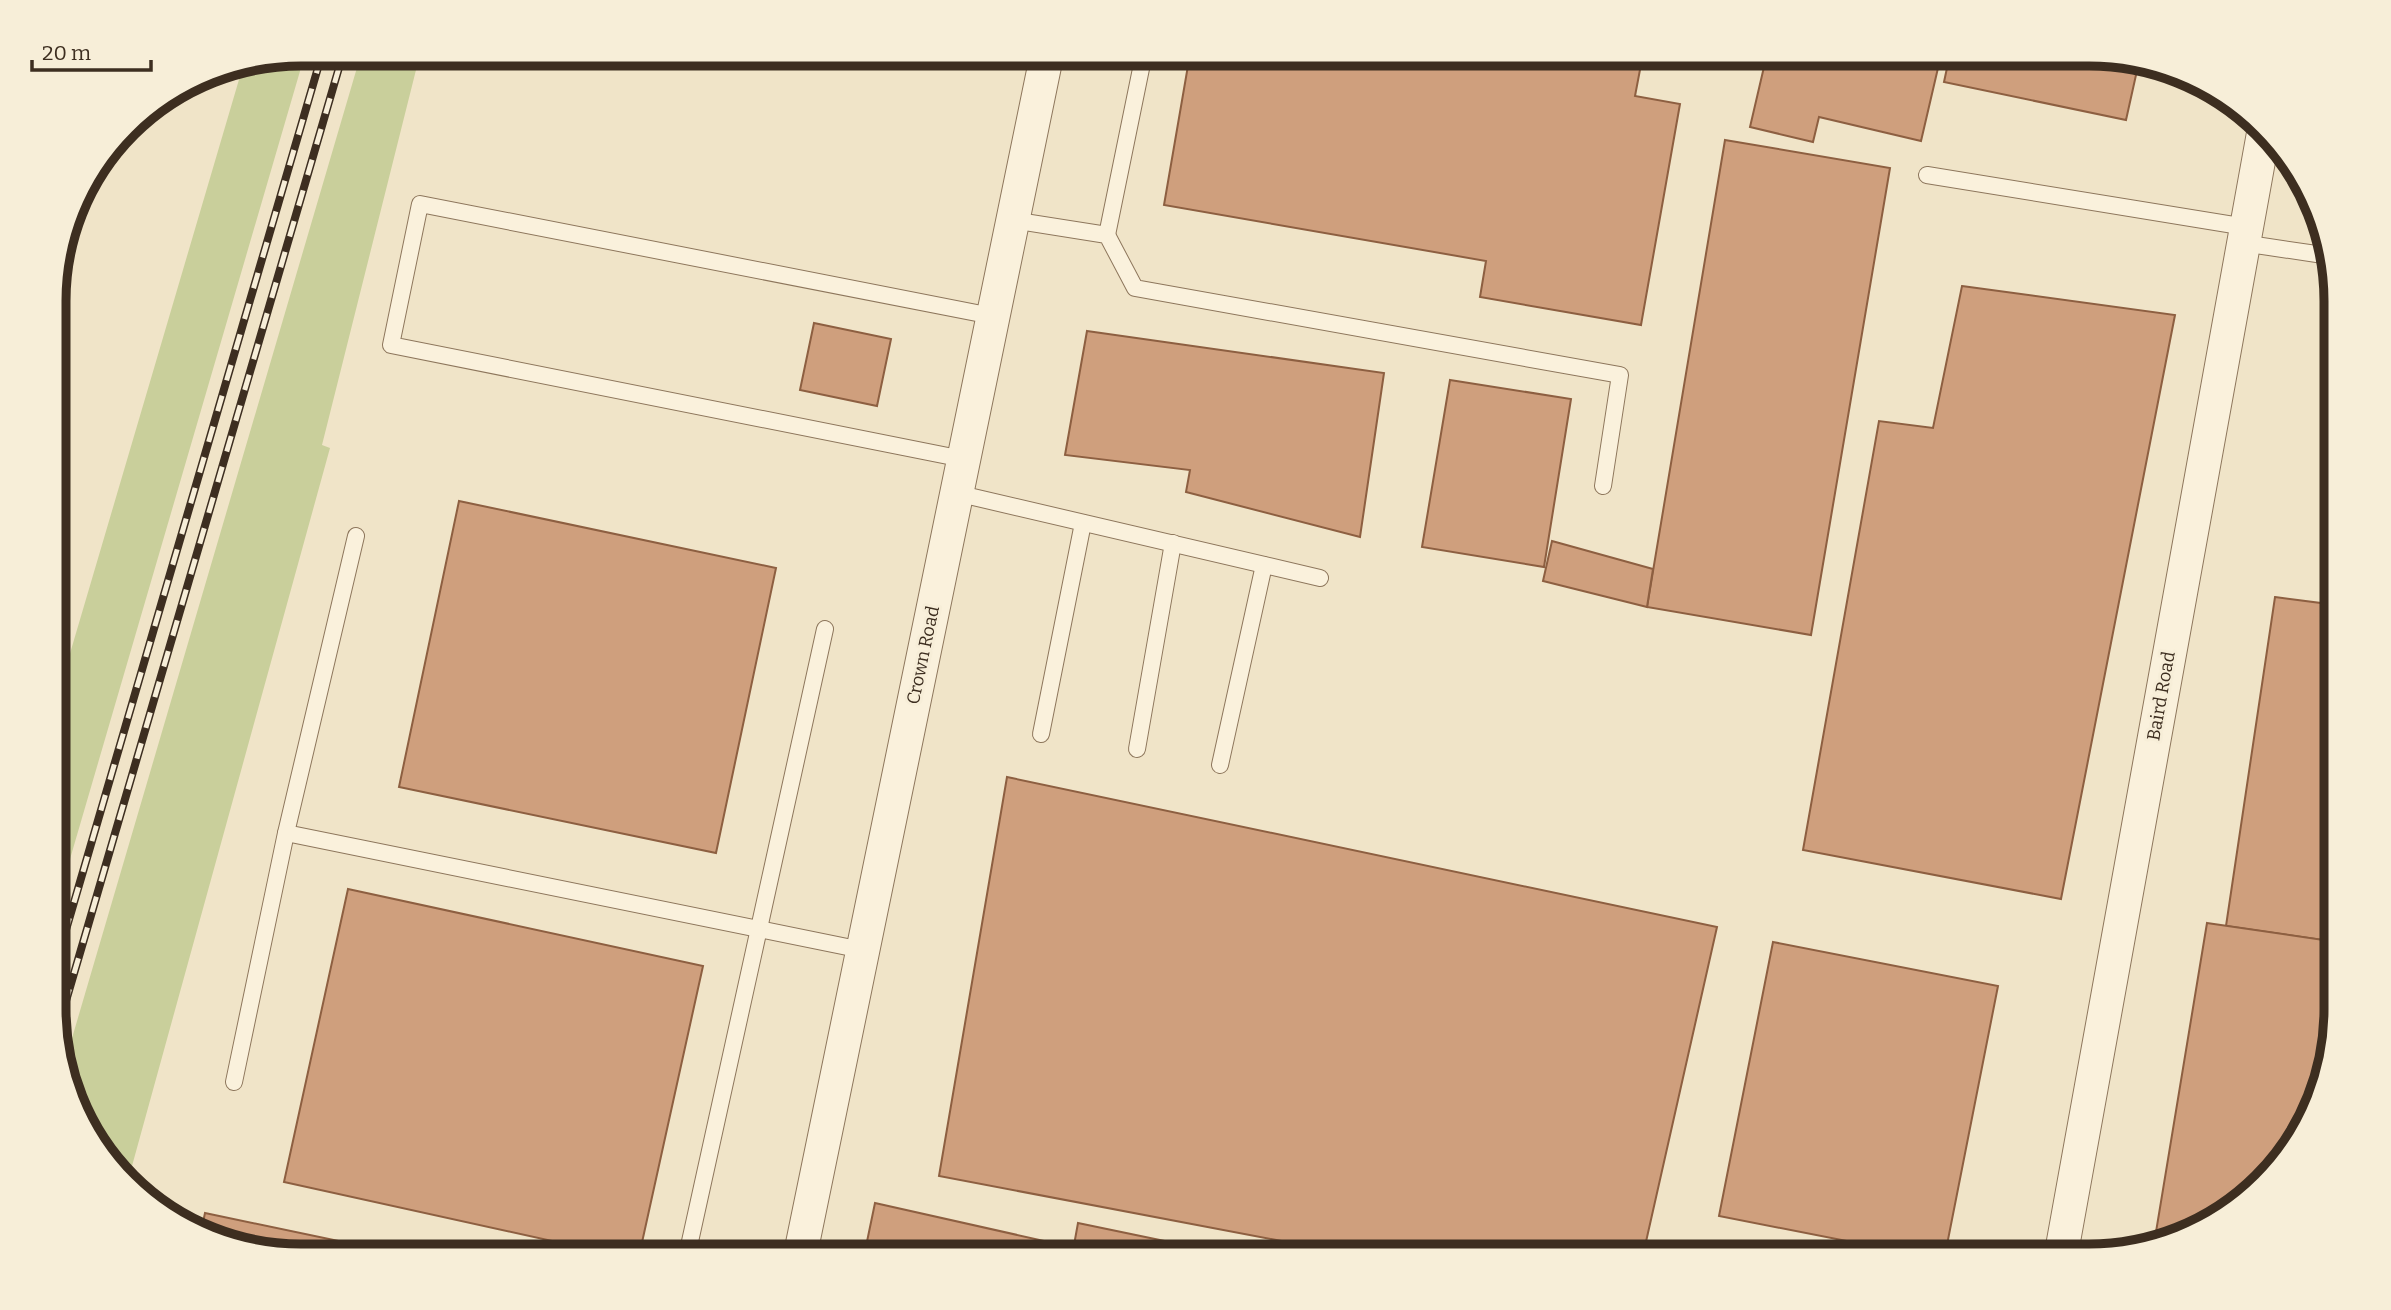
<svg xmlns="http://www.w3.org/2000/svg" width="2391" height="1310" font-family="Bitter,serif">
  <rect width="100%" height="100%" fill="#f0e4c8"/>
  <g fill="#c9cf9b">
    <polygon points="306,54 305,54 56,907 56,701 243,66"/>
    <path d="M361 54H420L322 445 330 448 132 1166C87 1156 79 1101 65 1062Z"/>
  </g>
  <g fill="#cf9f7d" stroke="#8d5f41" stroke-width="2">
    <polygon points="1190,54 1351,54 1373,58 1374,54 1643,54 1635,96 1680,104 1641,325 1480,297 1486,261 1164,205"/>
    <polygon points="1767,54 1879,54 1938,68 1921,141 1819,117 1813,142 1750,127"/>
    <polygon points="1950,54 2089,54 2138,66 2126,120 1944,82"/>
    <polygon points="1725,140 1890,168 1811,635 1647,607"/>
    <polygon points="1962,286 2175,315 2061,899 1803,850 1879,421 1933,428"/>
    <polygon points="814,323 891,339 877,406 800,390"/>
    <polygon points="1087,331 1384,373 1360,537 1186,492 1190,470 1065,455"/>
    <polygon points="1450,380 1571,399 1544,567 1422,547"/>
    <polygon points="459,501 776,568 716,853 399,787"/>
    <polygon points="1552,541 1653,569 1647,607 1543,581"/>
    <polygon points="2275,597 2336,605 2337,942 2226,926"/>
    <polygon points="1007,777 1717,927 1643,1255 1355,1255 939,1176"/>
    <polygon points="348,889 703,966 639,1256 620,1256 284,1182"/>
    <polygon points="2207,923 2337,942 2337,1009 2311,1118 2226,1214 2155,1238"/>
    <polygon points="1773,942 1998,986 1945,1255 1918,1255 1719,1216"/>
    <polygon points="875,1203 1062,1245 1060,1256 864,1256"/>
    <polygon points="205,1213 410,1256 302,1256 201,1232"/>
    <polygon points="1078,1223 1232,1255 1072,1256"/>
  </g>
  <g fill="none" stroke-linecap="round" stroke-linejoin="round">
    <defs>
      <g id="service">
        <polyline points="862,54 874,54"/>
        <polyline points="1927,175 2246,227"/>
        <polyline points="1012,220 1107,235 1135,288 1620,375 1603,486"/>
        <polyline points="1107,235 1144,54"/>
        <polyline points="2242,243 2330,256"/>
        <polyline points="963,459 391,345 420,204 992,316"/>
        <polyline points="956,493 1320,578"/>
        <polyline points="356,536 286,833 862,950"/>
        <polyline points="1041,734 1083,523"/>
        <polyline points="1137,749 1173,543"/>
        <polyline points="1220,765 1264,565"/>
        <polyline points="234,1082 286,833"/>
        <polyline points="689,1246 825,629"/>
      </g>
      <g id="minor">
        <polyline points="2061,1255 2263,136"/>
        <polyline points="800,1256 1047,54"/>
      </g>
    </defs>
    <use href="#service" stroke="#8d765c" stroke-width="18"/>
    <use href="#minor" stroke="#8d765c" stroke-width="35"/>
    <use href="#service" stroke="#faf1dc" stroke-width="16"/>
    <use href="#minor" stroke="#faf1dc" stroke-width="33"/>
    <defs>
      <g id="rail">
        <polyline points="56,964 322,54"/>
        <polyline points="56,1035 343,54"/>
      </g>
    </defs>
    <use href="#rail" stroke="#3d2e20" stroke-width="8"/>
    <use href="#rail" stroke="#f7eed8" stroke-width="5" stroke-dasharray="16" stroke-linecap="butt"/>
  </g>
  <g text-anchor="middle" stroke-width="6" stroke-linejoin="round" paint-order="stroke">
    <g font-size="18" fill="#3d2e20" stroke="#f7eed8">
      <text transform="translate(923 655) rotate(-78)" y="6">Crown Road</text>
      <text transform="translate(2161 696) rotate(-80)" y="6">Baird Road</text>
    </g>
  </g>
  <path d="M0 0H2391V1310H0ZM301 66H2089A235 235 0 0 1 2324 301V1009A235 235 0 0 1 2089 1244H301A235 235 0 0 1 66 1009V301A235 235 0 0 1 301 66Z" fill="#f7eed8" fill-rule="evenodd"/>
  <path fill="none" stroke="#3d2e20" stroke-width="9" d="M301 66H2089A235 235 0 0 1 2324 301V1009A235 235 0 0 1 2089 1244H301A235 235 0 0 1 66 1009V301A235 235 0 0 1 301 66Z"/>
  <path d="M32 60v10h119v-10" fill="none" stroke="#3d2e20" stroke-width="3.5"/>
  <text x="42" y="60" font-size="21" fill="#3d2e20" stroke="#f7eed8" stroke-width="5" paint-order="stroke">20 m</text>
</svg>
